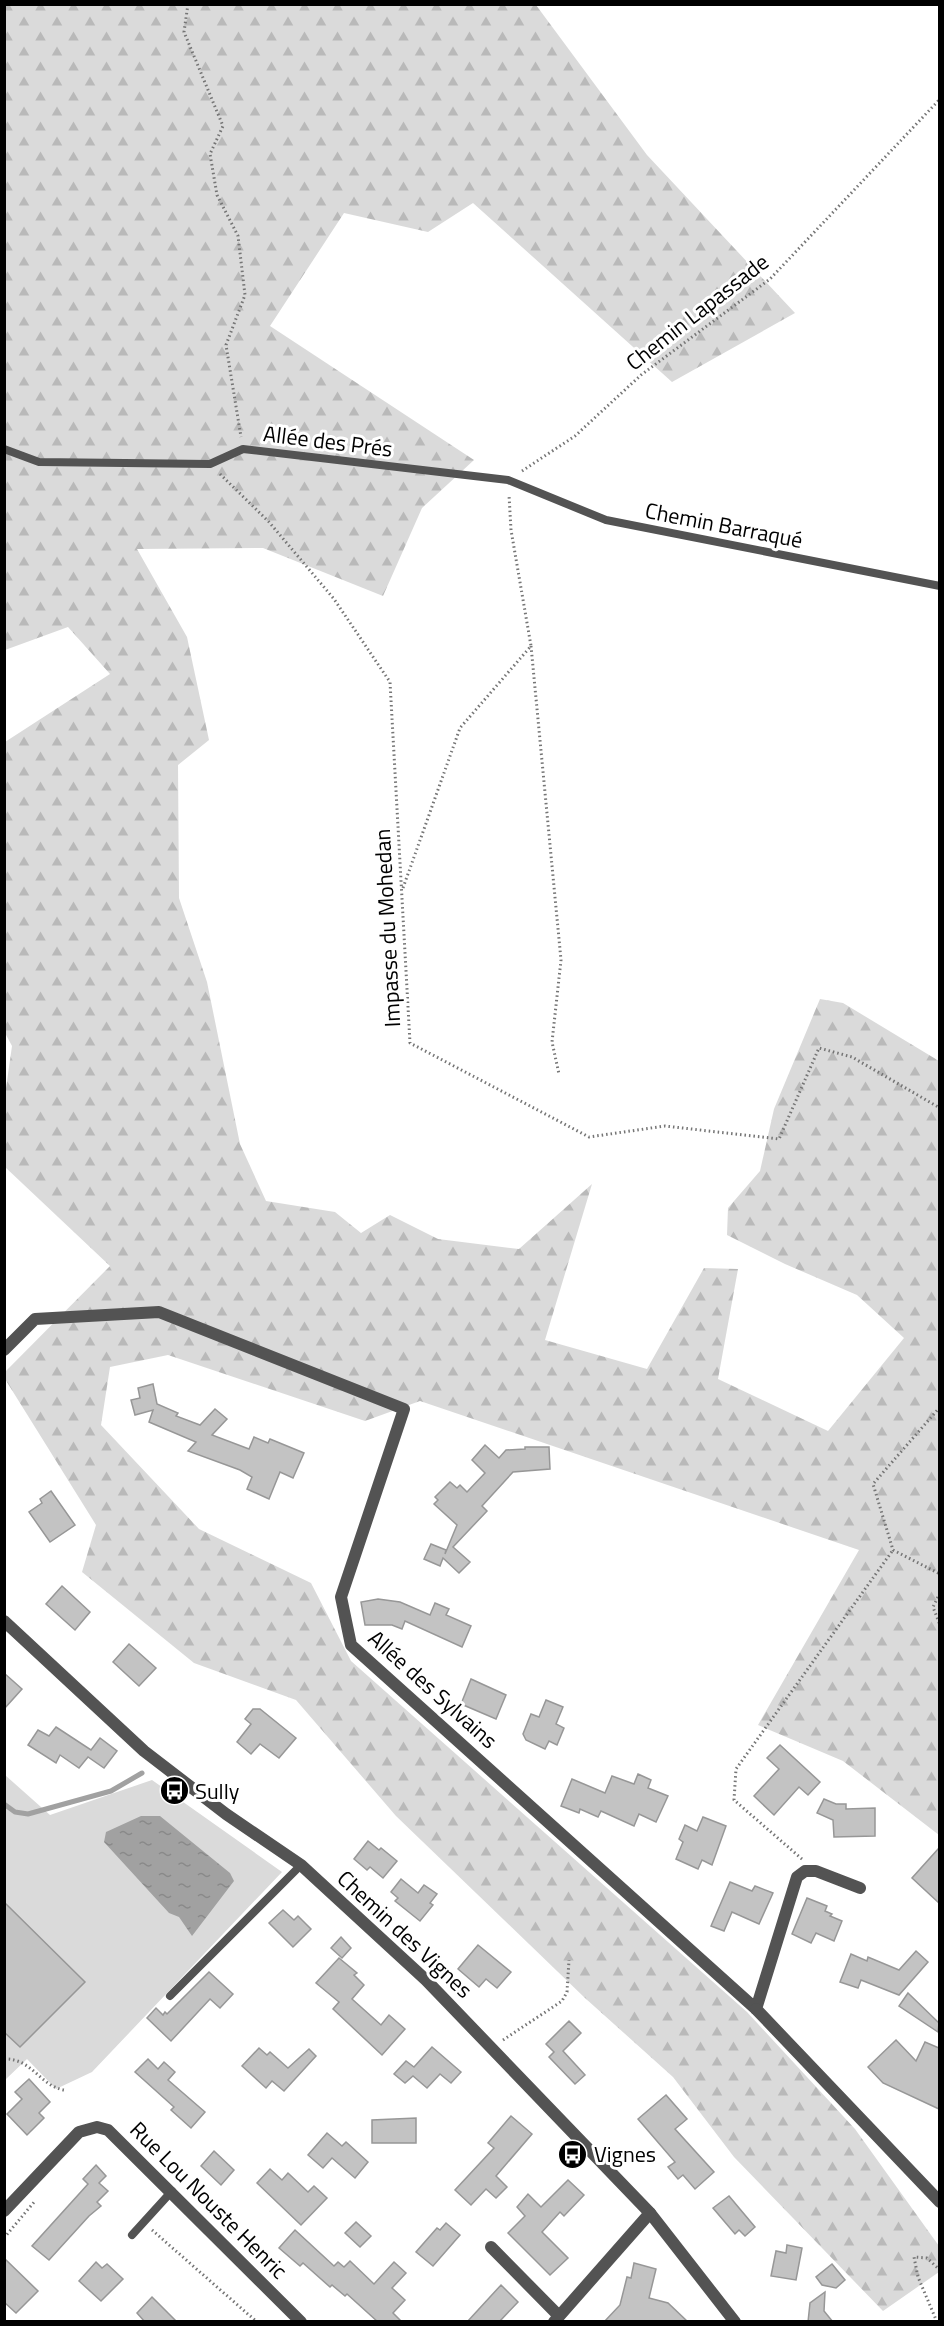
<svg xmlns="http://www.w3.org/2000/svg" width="944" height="2326" font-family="'Titillium Web',sans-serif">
  <defs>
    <pattern id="forest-firs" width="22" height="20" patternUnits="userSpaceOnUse" patternTransform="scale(1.5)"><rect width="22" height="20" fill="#dadada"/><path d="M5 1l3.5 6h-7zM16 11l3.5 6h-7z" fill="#b9b9b9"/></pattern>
    <pattern id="water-ripples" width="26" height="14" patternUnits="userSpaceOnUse" patternTransform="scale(1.5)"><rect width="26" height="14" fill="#a1a1a1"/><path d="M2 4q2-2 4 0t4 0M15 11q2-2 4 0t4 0" fill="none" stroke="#898989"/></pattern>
  </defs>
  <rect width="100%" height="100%" fill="#fff"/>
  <polygon fill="url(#forest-firs)" points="5,5 536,5 647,155 795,313 672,382 473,203 428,232 344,213 270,326 474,460 422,508 383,596 263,548 137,549 187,637 209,740 178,765 179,898 207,982 240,1144 266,1201 335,1212 361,1233 390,1215 438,1239 519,1249 592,1184 545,1340 647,1369 704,1268 738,1269 718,1379 828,1431 904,1338 857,1295 785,1264 727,1235 728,1208 760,1171 774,1109 820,999 843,1003 939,1061 939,1835 843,1761 758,1725 859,1550 420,1401 365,1421 168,1355 110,1367 101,1425 199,1529 311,1583 351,1661 747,2012 855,2129 939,2246 939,2272 883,2311 734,2157 673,2077 585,1998 396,1816 296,1700 194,1663 82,1572 96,1525 5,1379 5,1372 110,1266 5,1167 4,1102 12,1046 5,1033 5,742 110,674 68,627 5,650"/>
  <polygon fill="#dadada" points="5,1775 50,1815 152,1780 282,1872 92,2072 56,2089 27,2059 5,2080"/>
  <polygon fill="url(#water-ripples)" points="141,1816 160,1816 230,1873 234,1881 192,1936 179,1917 169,1913 104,1842 106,1832"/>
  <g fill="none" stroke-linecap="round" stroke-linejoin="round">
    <polyline stroke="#a1a1a1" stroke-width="5" points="4,1804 15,1812 28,1814 111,1791 142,1773"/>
  </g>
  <g fill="#c3c3c3" stroke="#979797" stroke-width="1.5">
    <polygon points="153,1384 157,1404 178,1413 176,1416 200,1425 215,1409 227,1419 212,1435 249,1449 254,1437 268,1443 270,1439 304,1453 293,1478 280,1472 269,1499 247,1489 252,1477 240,1470 188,1451 196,1442 149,1422 153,1410 135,1415 131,1400 140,1398 138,1388"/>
    <polygon points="485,1445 499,1458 506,1450 525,1449 525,1447 549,1447 550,1469 513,1472 482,1506 487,1511 453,1547 470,1562 459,1573 443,1558 440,1566 424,1559 431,1544 446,1550 445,1554 457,1525 434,1504 438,1500 435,1497 450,1482 457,1488 460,1485 467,1492 485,1473 472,1460"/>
    <polygon points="51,1491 75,1525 50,1542 29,1512 42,1503 40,1499"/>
    <polygon points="62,1586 90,1612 75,1630 46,1604"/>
    <polygon points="378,1599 400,1602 430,1615 435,1603 449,1609 446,1615 471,1626 462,1647 405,1621 402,1629 392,1625 365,1625 361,1602"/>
    <polygon points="129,1644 156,1668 139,1686 113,1662"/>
    <polygon points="4,1673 22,1689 4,1709"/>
    <polygon points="471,1679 506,1695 496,1719 461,1704"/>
    <polygon points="546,1700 563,1707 556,1724 564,1728 557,1745 549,1741 545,1749 526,1740 523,1734 531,1714 539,1717"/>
    <polygon points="253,1709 260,1709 296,1738 279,1758 260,1744 251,1754 237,1742 251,1724 245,1719"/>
    <polygon points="56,1727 91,1750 100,1738 117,1751 104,1768 88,1757 79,1768 60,1755 56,1763 28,1745 38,1730 49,1736"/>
    <polygon points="780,1745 820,1782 808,1795 799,1787 774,1815 754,1796 779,1769 767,1758"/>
    <polygon points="638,1774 651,1780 648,1788 668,1796 656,1822 639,1814 634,1826 601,1811 598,1817 580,1809 579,1813 561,1806 572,1779 605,1793 612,1776 634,1784"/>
    <polygon points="824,1799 836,1804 846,1804 846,1809 875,1808 875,1836 834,1837 833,1820 817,1813"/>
    <polygon points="703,1817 726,1826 712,1865 702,1860 698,1869 676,1859 683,1842 679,1839 685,1825 697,1831"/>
    <polygon points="368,1841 379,1850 381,1848 397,1861 383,1878 370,1867 367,1870 354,1859"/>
    <polygon points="939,1848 939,1903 912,1878"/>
    <polygon points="401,1879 418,1893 424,1885 437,1894 430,1903 433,1905 420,1921 395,1901 398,1898 391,1892"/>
    <polygon points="730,1882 752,1891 755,1886 773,1893 759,1924 732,1912 724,1931 711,1926"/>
    <polygon points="807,1898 827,1906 825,1911 832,1914 830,1916 842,1921 834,1941 816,1933 811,1943 792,1934"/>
    <polygon points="4,1902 85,1982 20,2047 4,2032"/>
    <polygon points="283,1910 294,1920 298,1916 311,1929 293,1947 269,1923"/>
    <polygon points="341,1937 351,1948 342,1958 331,1948"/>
    <polygon points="478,1945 511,1972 497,1988 486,1979 479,1987 458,1969"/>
    <polygon points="916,1951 928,1962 899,1995 861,1980 858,1988 840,1982 851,1954 867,1961 868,1957 899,1970"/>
    <polygon points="339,1958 357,1973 354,1975 364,1985 352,1999 381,2025 389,2015 405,2029 382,2055 333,2009 339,2002 316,1983"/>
    <polygon points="209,1972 233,1994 220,2008 210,1999 171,2041 147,2018 156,2008 163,2015 165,2012 167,2014"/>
    <polygon points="908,1993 939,2023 938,2032 899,2006"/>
    <polygon points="569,2021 581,2033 563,2051 585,2075 575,2084 549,2057 554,2052 546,2044"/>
    <polygon points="896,2040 916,2061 925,2042 939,2048 939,2109 883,2083 868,2067"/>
    <polygon points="432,2047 461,2072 451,2083 440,2074 427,2088 413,2076 405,2083 394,2074 406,2061 414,2067"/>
    <polygon points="259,2048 267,2055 270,2052 288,2068 309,2049 316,2056 284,2091 272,2081 266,2088 242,2066"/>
    <polygon points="148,2059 158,2069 164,2062 175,2072 168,2080 205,2112 191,2128 171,2110 174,2107 135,2072"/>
    <polygon points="29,2079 50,2102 39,2113 44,2118 27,2135 7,2114 22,2099 15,2092"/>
    <polygon points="666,2095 687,2119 675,2129 714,2172 695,2189 683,2175 678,2179 668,2167 675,2162 638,2119"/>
    <polygon points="511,2116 532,2134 496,2176 507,2187 496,2198 486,2189 471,2205 455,2190 494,2148 488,2143"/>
    <polygon points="416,2118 416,2143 372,2143 372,2120"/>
    <polygon points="327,2133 342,2146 346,2142 368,2162 355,2178 332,2158 323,2168 308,2155"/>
    <polygon points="214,2151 234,2170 221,2185 201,2166"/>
    <polygon points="96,2165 106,2176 99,2183 108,2191 97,2202 101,2206 89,2216 49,2260 32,2246 88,2184 83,2179"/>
    <polygon points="270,2169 282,2180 288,2173 308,2192 314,2186 327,2198 301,2225 257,2183"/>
    <polygon points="568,2180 584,2195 564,2216 560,2212 542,2232 568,2258 550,2275 508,2233 525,2216 517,2207 528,2194 541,2207"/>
    <polygon points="729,2196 755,2227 745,2236 739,2230 735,2234 713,2208"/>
    <polygon points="356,2222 371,2236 360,2247 345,2233"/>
    <polygon points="446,2223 460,2235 433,2266 416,2252 437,2228 440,2230"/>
    <polygon points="295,2230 334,2266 338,2262 344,2267 350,2261 374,2284 394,2262 406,2273 392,2288 405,2300 393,2313 402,2322 378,2322 347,2294 345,2296 332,2285 330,2287 303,2263 300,2266 279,2248"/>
    <polygon points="787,2245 802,2248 796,2280 771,2276 776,2251 786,2253"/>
    <polygon points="4,2258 38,2291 16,2313 4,2302"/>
    <polygon points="96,2262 102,2268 107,2264 123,2279 101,2301 79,2281"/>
    <polygon points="634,2263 656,2269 649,2298 668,2303 688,2322 604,2322 620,2305 627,2277 631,2278"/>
    <polygon points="832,2264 845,2280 836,2288 822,2285 816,2277"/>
    <polygon points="501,2285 518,2302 499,2322 467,2322"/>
    <polygon points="825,2292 824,2311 833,2322 808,2322 810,2303"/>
    <polygon points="152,2297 177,2322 145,2322 137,2313"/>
  </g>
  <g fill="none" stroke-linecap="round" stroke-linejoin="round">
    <g stroke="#757575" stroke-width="3" stroke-dasharray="1.5 3" stroke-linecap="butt">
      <polyline points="188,4 184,32 223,126 210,154 217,195 238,236 245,295 226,345 241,437"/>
      <polyline points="522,471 575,436 641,375 770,279 940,99"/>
      <polyline points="220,474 269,522 334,599 390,682 410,1043 589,1137 665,1126 779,1139 819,1048 852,1057 940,1108"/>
      <polyline points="531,646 561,960 552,1042 559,1074"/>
      <polyline points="403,888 460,728 531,646 511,530 509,495"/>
      <polyline points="940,1407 873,1484 893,1550 940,1574"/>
      <polyline points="940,1593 933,1607 940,1625"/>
      <polyline points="802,1859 734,1800 736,1769 893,1550"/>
      <polyline points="503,2040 562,2001 567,1992 569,1960"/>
      <path d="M4 2059C32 2058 40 2086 64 2090"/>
      <polyline points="152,2230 257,2322"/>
      <polyline points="4,2238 35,2201"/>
      <polyline points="937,2322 918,2277 914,2257 927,2258 940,2270"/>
    </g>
    <g stroke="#535353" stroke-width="8">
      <polyline points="4,449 39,462 210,464 243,449 508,480 606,520 940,586"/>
      <polyline points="170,1996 301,1865"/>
      <polyline points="132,2235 172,2191"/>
    </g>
    <g stroke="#535353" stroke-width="12">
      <polyline points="4,1350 35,1319 159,1312 404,1409 341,1597 351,1645 756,2009 797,1877 805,1871 816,1871 860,1888"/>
      <polyline points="4,1621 144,1751 226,1814 301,1865 426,1980 650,2213 735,2322"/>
      <polyline points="756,2009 940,2202"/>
      <polyline points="4,2211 79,2132 97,2127 108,2130 301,2322"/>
      <polyline points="491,2247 559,2316"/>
      <polyline points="554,2322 650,2213"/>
    </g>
  </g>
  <defs>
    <symbol id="bus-disc" viewBox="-11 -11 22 22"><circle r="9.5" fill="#000" stroke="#fff"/><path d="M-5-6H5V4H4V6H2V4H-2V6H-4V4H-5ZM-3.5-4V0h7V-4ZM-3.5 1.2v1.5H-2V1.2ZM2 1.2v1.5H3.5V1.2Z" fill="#fff"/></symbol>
  </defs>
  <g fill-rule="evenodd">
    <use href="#bus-disc" x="158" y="1774" width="33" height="33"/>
    <use href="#bus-disc" x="556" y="2138" width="33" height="33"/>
  </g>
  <g text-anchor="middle" stroke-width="6" stroke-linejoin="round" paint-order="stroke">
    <g font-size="22" fill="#000" stroke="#fff">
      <text transform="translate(697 312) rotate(-38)" y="8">Chemin Lapassade</text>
      <text transform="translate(328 441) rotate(7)" y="8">Allée des Prés</text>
      <text transform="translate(724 525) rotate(11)" y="8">Chemin Barraqué</text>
      <text transform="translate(387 928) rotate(-93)" y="8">Impasse du Mohedan</text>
      <text transform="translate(433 1689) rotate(42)" y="8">Allée des Sylvains</text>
      <text transform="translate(405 1934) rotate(43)" y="8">Chemin des Vignes</text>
      <text transform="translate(209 2200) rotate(45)" y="8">Rue Lou Nouste Henric</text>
    </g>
    <g font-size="22" fill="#000" stroke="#fff" text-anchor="start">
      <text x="195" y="1799">Sully</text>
      <text x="594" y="2162">Vignes</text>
    </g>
  </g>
  <rect width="944" height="2326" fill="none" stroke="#000000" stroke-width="12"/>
</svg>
